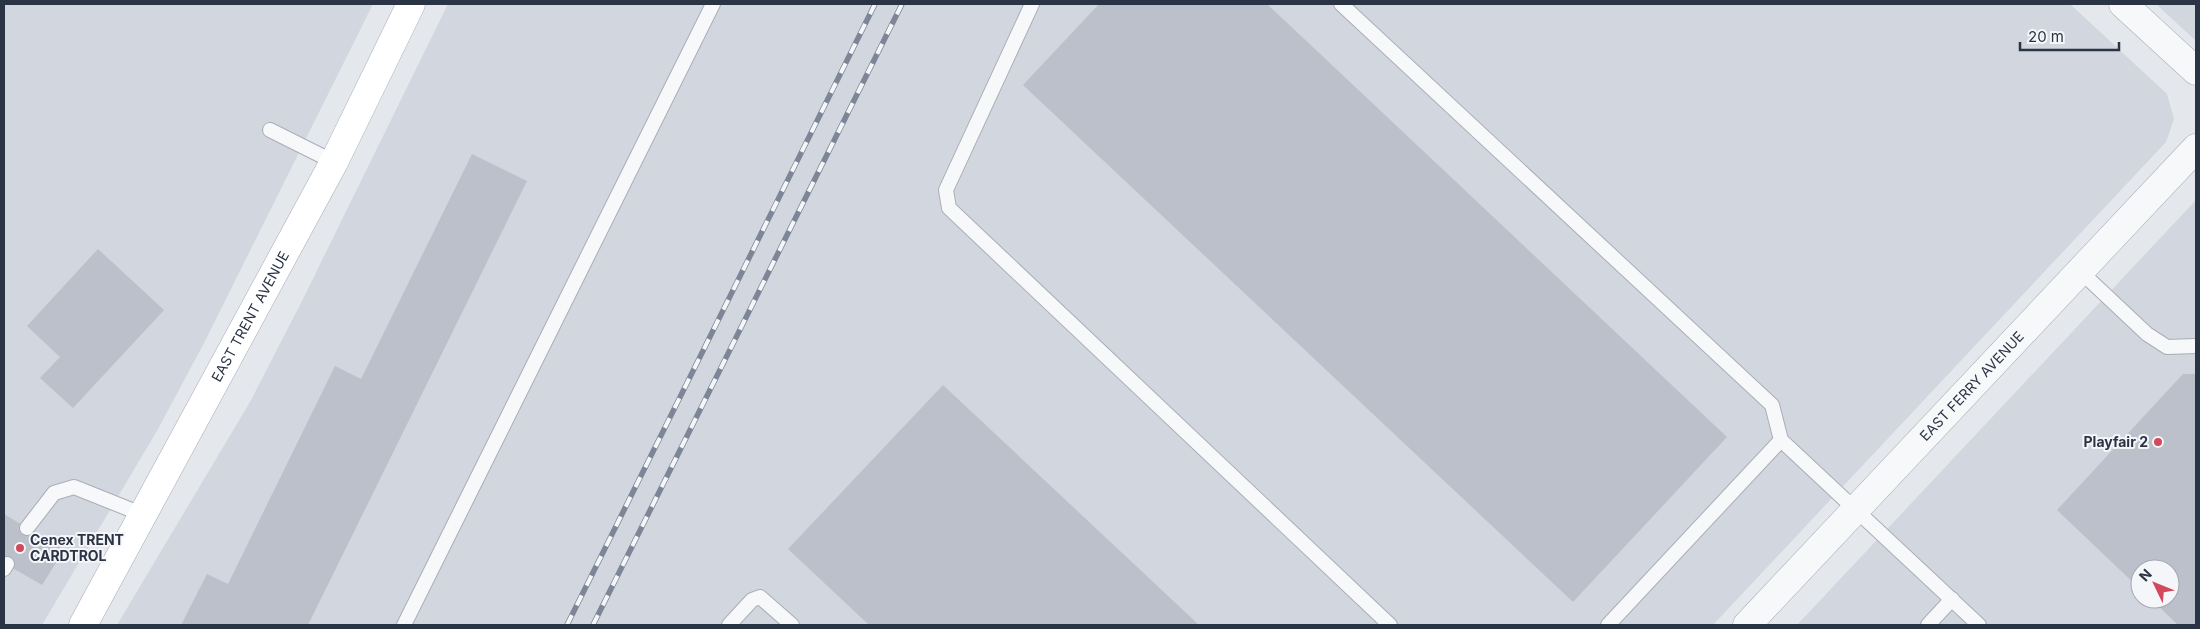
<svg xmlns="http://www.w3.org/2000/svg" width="2200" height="629" font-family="Inter,sans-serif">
  <rect width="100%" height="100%" fill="#e4e7ec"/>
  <g fill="#d2d6de" fill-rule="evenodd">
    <polygon points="4,4 373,4 204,343 158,429 42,625 4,625"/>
    <polygon points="448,4 2070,4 2167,94 2174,119 2166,142 1713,625 117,625 250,402 301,303"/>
    <polygon points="2156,4 2196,4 2196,41"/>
    <path d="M2196 200V625H1797ZM2140 569H2170V599H2140Z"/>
  </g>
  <g fill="#bbc0ca">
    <polygon points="1099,4 1267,4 1727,437 1573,602 1023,85"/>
    <polygon points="472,154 527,181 308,625 181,625 207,574 228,584 335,366 361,379"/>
    <polygon points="98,249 164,310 73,408 40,378 60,357 27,326"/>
    <polygon points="2183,374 2196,374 2196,625 2178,625 2151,599 2170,599 2170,569 2140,569 2140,589 2057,510"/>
    <polygon points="943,385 1199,625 869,625 788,549"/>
    <polygon points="4,514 64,550 42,585 4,563"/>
  </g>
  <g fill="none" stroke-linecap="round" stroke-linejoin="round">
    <defs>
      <g id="service">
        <polyline points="1032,4 946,190 949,208 1390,625"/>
        <polyline points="1341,4 1772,405 1781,440"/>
        <polyline points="270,130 334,162"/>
        <polyline points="2080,271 2147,334 2167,347 2196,346"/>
        <polyline points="27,528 54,493 74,487 144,515"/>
        <polyline points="4,569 7,564"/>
        <polyline points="404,625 713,4"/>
        <polyline points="729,625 752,600 760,597 792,625"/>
        <polyline points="1608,625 1781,440 1979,625"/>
        <polyline points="1928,625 1952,599"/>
      </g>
      <g id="tertiary">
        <polyline points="2123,4 2196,71"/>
        <path id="s1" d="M1747 625 2196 148"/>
      </g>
      <g id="primary">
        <path id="s2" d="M83 625 334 162 411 4"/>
      </g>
    </defs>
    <use href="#service" stroke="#a9aeb7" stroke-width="16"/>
    <use href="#tertiary" stroke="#a9aeb7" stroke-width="29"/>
    <use href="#primary" stroke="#a3abb8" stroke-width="29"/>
    <use href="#service" stroke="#f7f8fa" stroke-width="14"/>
    <use href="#tertiary" stroke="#f7f8fa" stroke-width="28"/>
    <use href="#primary" stroke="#fff" stroke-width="28"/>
    <defs>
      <g id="rail">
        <polyline points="567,625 875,4"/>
        <polyline points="593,625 902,4"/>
      </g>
    </defs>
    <use href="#rail" stroke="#7d8696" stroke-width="5.5"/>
    <use href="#rail" stroke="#f4f6f9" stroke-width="4" stroke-dasharray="11" stroke-linecap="butt"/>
  </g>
  <g fill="#d1495b" stroke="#f4f6f9" stroke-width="2">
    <circle cx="2158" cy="442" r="5"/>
    <circle cx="20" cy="548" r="5"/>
  </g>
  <g text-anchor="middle" stroke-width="4" stroke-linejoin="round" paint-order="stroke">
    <g font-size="14" fill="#2b3445" stroke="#f4f6f9">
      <text dy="5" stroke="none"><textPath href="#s2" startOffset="351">EAST TRENT AVENUE</textPath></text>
      <text dy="5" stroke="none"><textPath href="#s1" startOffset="328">EAST FERRY AVENUE</textPath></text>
    </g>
    <g font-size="14" font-weight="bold" fill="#2b3445" stroke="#f4f6f9" text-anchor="end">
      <text x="2148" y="447">Playfair 2</text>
      <text x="30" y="545" text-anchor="start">Cenex TRENT<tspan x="30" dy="16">CARDTROL</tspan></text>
    </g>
  </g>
  <rect width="2200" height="629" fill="none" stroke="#2b3445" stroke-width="10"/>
  <g transform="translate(2155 584) rotate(313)"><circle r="24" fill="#f4f6f9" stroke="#a4a8b1"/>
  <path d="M0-4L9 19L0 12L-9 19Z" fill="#d1495b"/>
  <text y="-8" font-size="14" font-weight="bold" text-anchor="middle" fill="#2b3445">N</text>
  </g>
  <path d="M2020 42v8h99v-8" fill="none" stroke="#2b3445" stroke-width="2.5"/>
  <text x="2028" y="42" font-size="15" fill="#2b3445" stroke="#f4f6f9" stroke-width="4" paint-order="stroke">20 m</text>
</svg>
